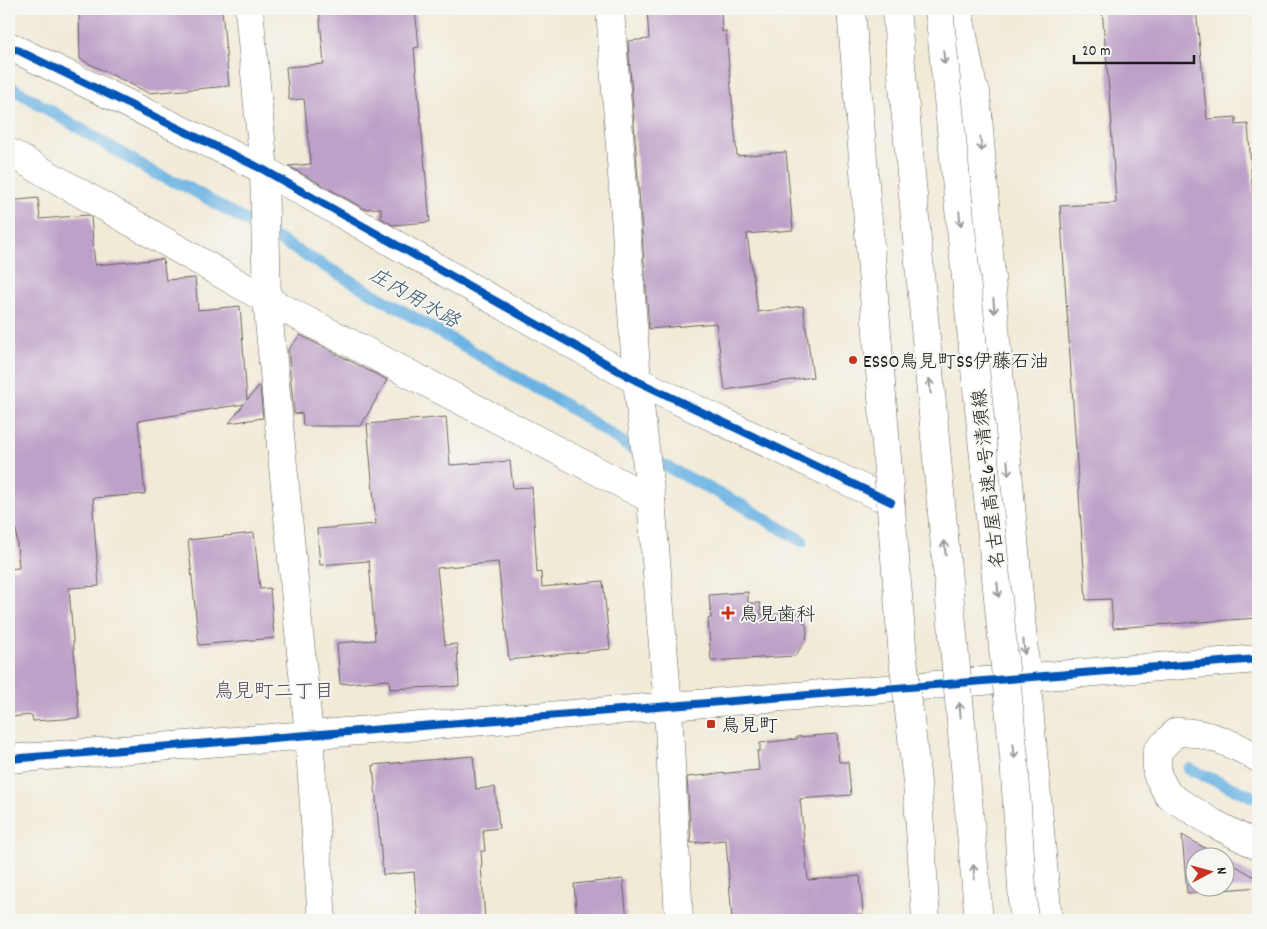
<svg xmlns="http://www.w3.org/2000/svg" width="1267" height="929" font-family="Dekko,'Klee One',sans-serif">
  <rect width="100%" height="100%" fill="#f6f6f2"/>
  <filter id="ink" filterUnits="userSpaceOnUse"><feTurbulence type="fractalNoise" baseFrequency=".02" numOctaves="2"/><feDisplacementMap in="SourceGraphic" scale="10" xChannelSelector="R" yChannelSelector="G"/><feConvolveMatrix kernelMatrix="1 2 1 2 8 2 1 2 1" color-interpolation-filters="sRGB"/></filter>
  <filter id="wash" filterUnits="userSpaceOnUse"><feTurbulence type="fractalNoise" baseFrequency=".0096" numOctaves="4" result="noise"/><feDisplacementMap in="SourceGraphic" scale="20" xChannelSelector="R" yChannelSelector="G"/><feGaussianBlur stdDeviation="1.12" result="paint"/><feColorMatrix in="noise" values="0 0 0 0 0 0 0 0 0 0 0 0 0 0 0 0 0 1.4 0 .05"/><feComposite in="paint" operator="in"/></filter>
  <g filter="url(#wash)">
    <rect width="100%" height="100%" fill="#f1ead7"/>
    <g fill="none" stroke-linecap="round" stroke-linejoin="round">
      <g stroke="#6cb3e3" stroke-width="12">
        <polyline points="9,86 154,173 189,188 566,405 634,450 738,503 802,541"/>
        <polyline points="1189,769 1258,799"/>
      </g>
    </g>
    <g id="blocks">
      <g fill="#bea1c8">
        <polygon points="79,9 222,9 229,86 149,93 80,59"/>
        <polygon points="319,9 415,9 419,47 414,48 430,222 393,225 381,218 381,208 365,209 288,166 311,164 304,99 289,100 286,67 324,64"/>
        <polygon points="647,9 721,9 722,32 726,31 737,156 786,152 793,230 747,234 758,312 803,306 813,377 725,390 716,323 649,329 628,41 649,39"/>
        <polygon points="1102,9 1196,9 1207,119 1236,117 1236,125 1248,124 1258,271 1258,618 1113,628 1111,599 1086,600 1060,206 1116,203 1111,125 1112,125"/>
        <polygon points="38,198 40,219 88,215 91,217 95,265 163,259 166,280 195,278 198,310 240,306 247,400 260,385 263,418 229,423 244,404 138,421 145,494 93,498 94,510 93,510 99,586 69,588 79,718 33,721 32,715 9,717 9,569 19,568 9,446 9,201"/>
        <polygon points="300,335 387,380 361,426 303,426 302,413 294,414 288,350"/>
        <polygon points="446,417 450,465 510,461 513,488 532,487 537,573 541,572 542,587 603,581 610,649 509,660 498,562 437,568 445,645 457,644 459,686 390,689 389,680 340,684 337,643 375,640 369,561 320,565 317,529 376,524 367,424"/>
        <polygon points="254,533 260,589 270,588 274,638 199,645 188,540"/>
        <polygon points="748,592 748,603 760,603 761,615 796,613 806,625 807,633 806,640 795,656 711,661 708,619 711,618 709,595"/>
        <polygon points="837,734 839,762 848,762 851,795 800,799 808,880 860,876 863,914 856,915 857,920 732,920 726,840 691,843 687,777 759,770 757,751 760,751 760,743 797,739 797,737"/>
        <polygon points="473,756 476,789 495,787 499,828 483,830 485,851 481,851 482,865 481,865 485,920 418,920 414,872 383,875 373,765"/>
        <polygon points="1182,835 1219,856 1194,856 1194,886 1224,886 1224,859 1258,879 1258,887 1187,893"/>
        <polygon points="623,879 627,920 577,920 574,884"/>
      </g>
    </g>
  </g>
  <g filter="url(#ink)">
    <use href="#blocks" fill-opacity="0" stroke="#67645d" stroke-width="1"/>
    <g fill="none" stroke-linecap="round" stroke-linejoin="round">
      <defs>
        <g id="minor">
          <polyline points="249,9 264,170 267,300 309,735 322,920"/>
          <polyline points="610,9 637,381 651,499 668,707 679,920"/>
          <polyline points="9,46 264,170 637,381 891,502"/>
          <polyline points="9,152 267,300 651,499"/>
          <path d="M1258 758C1234 744 1205 731 1176 732L1157 752V774L1168 795 1213 823 1258 846"/>
        </g>
        <g id="tertiary">
          <polyline points="976,92 995,327 1048,920"/>
          <polyline points="9,759 1258,659"/>
        </g>
        <polyline id="motorway" points="958,9 978,115"/>
      </defs>
      <use href="#minor" stroke="#67645d" stroke-width="29"/>
      <use href="#tertiary" stroke="#67645d" stroke-width="29"/>
      <use href="#motorway" stroke="#67645d" stroke-width="29"/>
      <use href="#minor" stroke="#fff" stroke-width="28"/>
      <use href="#tertiary" stroke="#fff" stroke-width="28"/>
      <use href="#motorway" stroke="#fff" stroke-width="28"/>
      <defs>
        <g id="motorway-bridge">
          <polyline points="851,9 903,658 917,782 926,920"/>
          <polyline points="896,9 979,920"/>
          <polyline points="939,9 1014,757 1024,920"/>
        </g>
      </defs>
      <use href="#motorway-bridge" stroke="#67645d" stroke-width="29" stroke-linecap="butt"/>
      <use href="#motorway-bridge" stroke="#fff" stroke-width="28"/>
      <defs>
        <g id="cycleway">
          <polyline points="9,46 264,170 637,381 891,502"/>
          <polyline points="9,759 1258,659"/>
        </g>
      </defs>
      <use href="#cycleway" stroke="#f6f6f2" stroke-width="11"/>
      <use href="#cycleway" stroke="#0057b8" stroke-width="8"/>
    </g>
    <defs><path id="oneway-shaft" d="M-6 0H5M1.5-3L5.5 0L1.5 3" fill="none" stroke-width="1.6" stroke-linecap="round" stroke-linejoin="round" transform="scale(1.25)"/></defs>
    <g stroke="#999">
      <use href="#oneway-shaft" transform="translate(944 57) rotate(84)"/>
      <use href="#oneway-shaft" transform="translate(981 144) rotate(85)"/>
      <use href="#oneway-shaft" transform="translate(960 219) rotate(84)"/>
      <use href="#oneway-shaft" transform="translate(994 306) rotate(85)"/>
      <use href="#oneway-shaft" transform="translate(930 386) rotate(-95)"/>
      <use href="#oneway-shaft" transform="translate(1008 468) rotate(85)"/>
      <use href="#oneway-shaft" transform="translate(945 548) rotate(-95)"/>
      <use href="#oneway-shaft" transform="translate(998 590) rotate(84)"/>
      <use href="#oneway-shaft" transform="translate(1024 647) rotate(85)"/>
      <use href="#oneway-shaft" transform="translate(960 710) rotate(-95)"/>
      <use href="#oneway-shaft" transform="translate(1014 751) rotate(85)"/>
      <use href="#oneway-shaft" transform="translate(974 872) rotate(-95)"/>
    </g>
  </g>
  <g fill="#c8321e" stroke="#f6f6f2" stroke-width="2">
    <circle cx="853" cy="360" r="5"/>
    <path d="M725.5 605.5h5v5h5v5h-5v5h-5v-5h-5v-5h5z"/>
    <rect x="706" y="719" width="10" height="10" rx="2.5"/>
  </g>
  <g text-anchor="middle" stroke-width="4" stroke-linejoin="round" paint-order="stroke">
    <g font-size="19" fill="#1c1c1c" stroke="#f6f6f2" text-anchor="start">
      <text x="863" y="367">ESSO鳥見町SS伊藤石油</text>
      <text x="739" y="620">鳥見歯科</text>
      <text x="721" y="731">鳥見町</text>
    </g>
    <g font-size="19" fill="#1c1c1c" stroke="#f6f6f2">
      <text transform="translate(987 479) rotate(-96)" y="7">名古屋高速6号清須線</text>
    </g>
    <g font-size="20" font-style="italic" fill="#3c586c" stroke="#f6f6f2">
      <text transform="translate(415 297) rotate(30)" y="7">庄内用水路</text>
    </g>
    <g font-size="20" fill="#554b58" stroke="#f6f6f2">
      <text x="274" y="697">鳥見町二丁目</text>
    </g>
  </g>
  <rect width="1267" height="929" fill="none" stroke="#f6f6f2" stroke-width="30"/>
  <g transform="translate(1210 872) rotate(84)"><circle r="24" fill="#f6f6f2" stroke="#9f9f9c"/>
  <path d="M0-4L9 19L0 12L-9 19Z" fill="#c8321e"/>
  <text y="-8" font-size="14" font-weight="bold" text-anchor="middle" fill="#1c1c1c">N</text>
  </g>
  <path d="M1074 55v8h120v-8" fill="none" stroke="#1c1c1c" stroke-width="2.5"/>
  <text x="1082" y="55" font-size="15" fill="#1c1c1c" stroke="#f6f6f2" stroke-width="4" paint-order="stroke">20 m</text>
</svg>
